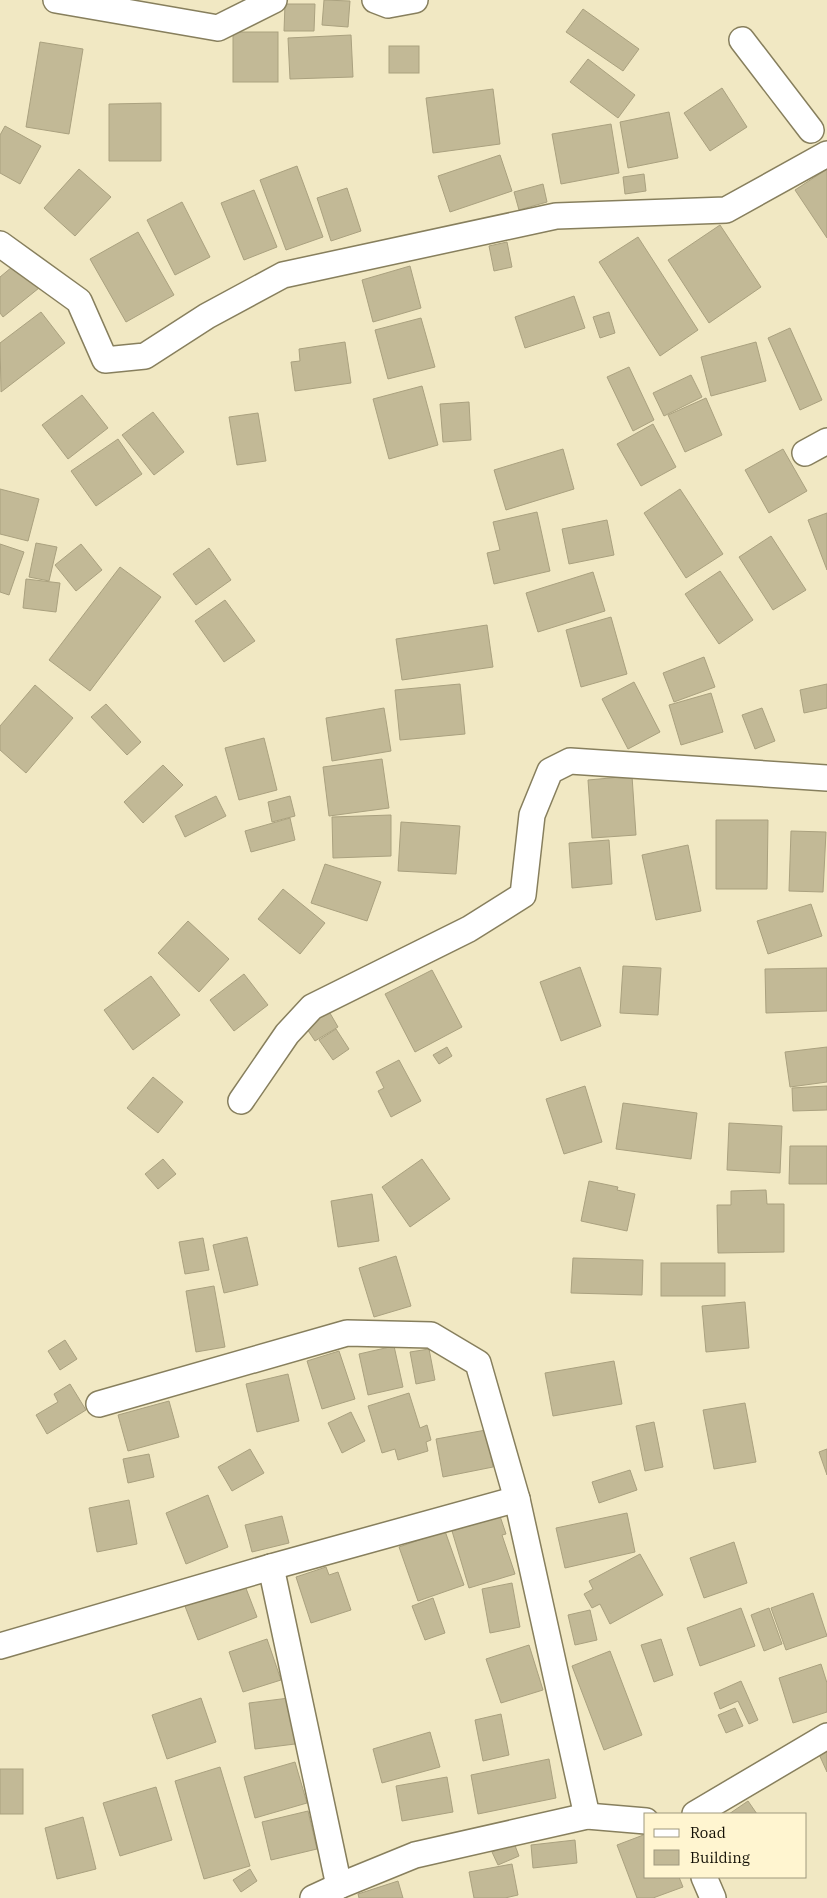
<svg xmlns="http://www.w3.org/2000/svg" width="827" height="1898" font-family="'IBM Plex Serif',serif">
  <rect width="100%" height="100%" fill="#f1e8c3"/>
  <g fill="#c2b996" stroke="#aaa17f">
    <polygon points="324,0 350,1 348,27 322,25"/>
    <polygon points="285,4 315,4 314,31 284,31"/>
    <polygon points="583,9 639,49 623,71 566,32"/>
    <rect x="233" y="32" width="45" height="50"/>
    <polygon points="351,35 353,77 290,79 288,38"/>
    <polygon points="40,42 83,49 69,134 26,127"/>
    <rect x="389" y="46" width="30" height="27"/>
    <polygon points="588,59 635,95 618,118 570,82"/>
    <polygon points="722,88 747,127 710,151 684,113"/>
    <polygon points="493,89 500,144 433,153 426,98"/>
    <polygon points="161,103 161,161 109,161 109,104"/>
    <polygon points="669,112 678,158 628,168 620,122"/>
    <polygon points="611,124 619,173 561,184 552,134"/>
    <polygon points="5,126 41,146 20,184 0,173 0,135"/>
    <polygon points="500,155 512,191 450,212 438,176"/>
    <polygon points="297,166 323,237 286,250 260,180"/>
    <polygon points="79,169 111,197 75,236 44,208"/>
    <polygon points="827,169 827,238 795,190"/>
    <polygon points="644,174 646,191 625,194 623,177"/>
    <polygon points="543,184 547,202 519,210 514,192"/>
    <polygon points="347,188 361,231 331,241 317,198"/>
    <polygon points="254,190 277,247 244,260 221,203"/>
    <polygon points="182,202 210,257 175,275 147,220"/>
    <polygon points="720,225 761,287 709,323 668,260"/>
    <polygon points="138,232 174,295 126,322 90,259"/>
    <polygon points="638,237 698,330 660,356 599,262"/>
    <polygon points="507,242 512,267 494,271 489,246"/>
    <polygon points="18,262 39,288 3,317 0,313 0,277"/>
    <polygon points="410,266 421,308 373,322 362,280"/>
    <polygon points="574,296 585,328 525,348 515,317"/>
    <polygon points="41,312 65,343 1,392 0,343"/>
    <polygon points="609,312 615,333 600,338 593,317"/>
    <polygon points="421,318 435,367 388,379 375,330"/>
    <polygon points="790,328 822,400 800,410 768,338"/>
    <polygon points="345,342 351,383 295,391 291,362 300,361 299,349"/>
    <polygon points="756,342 766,381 711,396 701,357"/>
    <polygon points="629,367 654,420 633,431 607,377"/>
    <polygon points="691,375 702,397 664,416 653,393"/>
    <polygon points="422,386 438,445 389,459 373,399"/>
    <polygon points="82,395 108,428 68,459 42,425"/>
    <polygon points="706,398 722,435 685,452 668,415"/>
    <polygon points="469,402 471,440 443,442 440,404"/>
    <polygon points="153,412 184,452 154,475 122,435"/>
    <polygon points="258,413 266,461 237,465 229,417"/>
    <polygon points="653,424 676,467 641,486 617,444"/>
    <polygon points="118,439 142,474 96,506 71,471"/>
    <polygon points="563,449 574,489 506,510 494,470"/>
    <polygon points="783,449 807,491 769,513 745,470"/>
    <polygon points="0,489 39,499 28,541 0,534"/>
    <polygon points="680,489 723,554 686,578 644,513"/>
    <polygon points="537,512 550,571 494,584 487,553 500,550 493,522"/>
    <polygon points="827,513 827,570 808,520"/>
    <polygon points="607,520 614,555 569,564 562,529"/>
    <polygon points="771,536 806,590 773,610 739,557"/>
    <polygon points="36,543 57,547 49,581 29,577"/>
    <polygon points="0,544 24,552 9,595 0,592"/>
    <polygon points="81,544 102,570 76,591 55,565"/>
    <polygon points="209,548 231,580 196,605 173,574"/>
    <polygon points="120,567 161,597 90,691 49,660"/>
    <polygon points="720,571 753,620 719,644 685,594"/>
    <polygon points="593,572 605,611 538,632 526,593"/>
    <polygon points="26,579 60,583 56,612 23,608"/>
    <polygon points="225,600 255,641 224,662 195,621"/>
    <polygon points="611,617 627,674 581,687 566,630"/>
    <polygon points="487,625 493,667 402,680 396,639"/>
    <polygon points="704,657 715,687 674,702 663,673"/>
    <polygon points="634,682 660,732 628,749 602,699"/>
    <polygon points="460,684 465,734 400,740 395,690"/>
    <polygon points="827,684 827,708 804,713 800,690"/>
    <polygon points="35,685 73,718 26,773 0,750 0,726"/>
    <polygon points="711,693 723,732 681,745 669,705"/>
    <polygon points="106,704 141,742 127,755 91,717"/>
    <polygon points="384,708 391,751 332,761 326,718"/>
    <polygon points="762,708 775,741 755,749 742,715"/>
    <polygon points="264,738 277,790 239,800 225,748"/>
    <polygon points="382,759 389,808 329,816 323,767"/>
    <polygon points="163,765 183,785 143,823 124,802"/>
    <polygon points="632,776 636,835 592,838 588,780"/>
    <polygon points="216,796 226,816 185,837 175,816"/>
    <polygon points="290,796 295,816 272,822 268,802"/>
    <polygon points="391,815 391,856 333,858 332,817"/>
    <polygon points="290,818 295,840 251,852 245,831"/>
    <polygon points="716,820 768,820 767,889 716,889"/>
    <polygon points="401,822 460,826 456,874 398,871"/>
    <polygon points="791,831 826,832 823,892 789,891"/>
    <polygon points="609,840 612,884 572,888 569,843"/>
    <polygon points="688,845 701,911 656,920 642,855"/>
    <polygon points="325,864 381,882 367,921 311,903"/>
    <polygon points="283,889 325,923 300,954 258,919"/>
    <polygon points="811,904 822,936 768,954 757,921"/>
    <polygon points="188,921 229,959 199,992 158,953"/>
    <polygon points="623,966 661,968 658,1015 620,1013"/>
    <polygon points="580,967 601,1026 561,1041 540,982"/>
    <polygon points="827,968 827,1011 766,1013 765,969"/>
    <polygon points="432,970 462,1027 415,1052 385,994"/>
    <polygon points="244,974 268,1005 234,1031 210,1000"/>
    <polygon points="151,976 180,1015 133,1050 104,1010"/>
    <polygon points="327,1008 338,1027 315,1041 303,1023"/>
    <polygon points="336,1029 349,1049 333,1060 319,1040"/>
    <polygon points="447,1047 452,1056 439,1064 433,1055"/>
    <polygon points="827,1047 827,1082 790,1087 785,1052"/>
    <polygon points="399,1060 421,1101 391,1117 378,1091 384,1088 376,1072"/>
    <polygon points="153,1077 183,1102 158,1133 127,1108"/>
    <polygon points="585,1086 602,1142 564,1154 546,1099"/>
    <polygon points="827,1086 827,1110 793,1111 792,1088"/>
    <polygon points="623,1103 697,1113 691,1159 616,1149"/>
    <polygon points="729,1123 782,1126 780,1173 727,1170"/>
    <polygon points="790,1146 827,1146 827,1184 789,1184"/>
    <polygon points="163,1159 176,1174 158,1189 145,1174"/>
    <polygon points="422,1159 450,1199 410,1227 382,1187"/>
    <polygon points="589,1181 618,1187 617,1190 635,1194 627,1231 581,1221"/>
    <polygon points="766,1190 767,1204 784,1204 784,1252 718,1253 717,1205 731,1205 731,1191"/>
    <polygon points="372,1194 379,1241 338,1247 331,1201"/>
    <polygon points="247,1237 258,1285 224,1293 213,1245"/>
    <polygon points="203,1238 209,1270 185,1274 179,1242"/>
    <polygon points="396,1256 411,1306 374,1317 359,1268"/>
    <polygon points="573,1258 643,1260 642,1295 571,1293"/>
    <rect x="661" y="1263" width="64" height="33"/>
    <polygon points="214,1286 225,1347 196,1352 186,1291"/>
    <polygon points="745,1302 749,1348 706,1352 702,1306"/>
    <polygon points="65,1340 77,1359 60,1370 48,1351"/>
    <polygon points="394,1346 403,1387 368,1395 359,1354"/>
    <polygon points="429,1349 435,1380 416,1384 410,1352"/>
    <polygon points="339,1351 355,1399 322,1409 307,1361"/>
    <polygon points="614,1361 622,1404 553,1416 545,1373"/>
    <polygon points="288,1374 299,1421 257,1432 246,1384"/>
    <polygon points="70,1384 86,1410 47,1434 36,1415 58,1402 54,1394"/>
    <polygon points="409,1393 420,1428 427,1425 431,1440 426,1442 428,1451 398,1460 395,1449 382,1453 368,1406"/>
    <polygon points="169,1401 179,1437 128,1451 118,1415"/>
    <polygon points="745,1403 756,1462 714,1469 703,1410"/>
    <polygon points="351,1412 365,1441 342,1453 328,1423"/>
    <polygon points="654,1422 663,1467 645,1471 636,1426"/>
    <polygon points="486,1430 493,1467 443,1477 436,1439"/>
    <polygon points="250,1449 264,1473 232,1491 218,1467"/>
    <polygon points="827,1449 827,1475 819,1452"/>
    <polygon points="149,1454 154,1477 128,1483 123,1459"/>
    <polygon points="630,1470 637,1490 599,1503 592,1482"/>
    <polygon points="208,1495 228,1547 186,1564 166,1513"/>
    <polygon points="129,1500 137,1544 97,1552 89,1508"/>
    <polygon points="627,1513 635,1552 565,1568 556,1528"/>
    <polygon points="282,1516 289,1543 252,1552 245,1525"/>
    <polygon points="500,1516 506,1534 502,1535 515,1574 469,1588 452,1531"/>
    <polygon points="445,1531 464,1585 418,1601 399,1547"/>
    <polygon points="734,1542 747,1583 704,1598 690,1558"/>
    <polygon points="640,1554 663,1595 610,1624 600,1604 592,1608 584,1594 593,1589 589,1581"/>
    <polygon points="326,1567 329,1575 338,1572 351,1610 311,1623 296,1577"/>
    <polygon points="242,1578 257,1617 198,1640 183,1601"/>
    <polygon points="512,1583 520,1627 490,1633 482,1589"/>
    <polygon points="813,1593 827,1636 786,1650 771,1608"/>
    <polygon points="433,1598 445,1633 425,1640 412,1606"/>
    <polygon points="741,1608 755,1646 700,1666 687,1628"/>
    <polygon points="769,1608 782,1644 764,1651 751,1615"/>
    <polygon points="590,1610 597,1640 575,1645 568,1615"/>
    <polygon points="267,1639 281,1680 243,1692 229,1652"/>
    <polygon points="661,1639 673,1675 654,1682 641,1645"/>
    <polygon points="529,1645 543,1690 501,1703 486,1659"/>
    <polygon points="610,1651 642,1735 604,1750 572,1666"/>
    <polygon points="821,1664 827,1683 827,1712 793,1723 779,1678"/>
    <polygon points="741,1681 758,1720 749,1724 738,1701 720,1709 714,1693"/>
    <polygon points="201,1698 216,1742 167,1759 152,1715"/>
    <polygon points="289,1698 295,1744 255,1749 249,1703"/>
    <polygon points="735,1708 743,1726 726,1733 718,1715"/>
    <polygon points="501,1714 509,1755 483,1761 475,1720"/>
    <polygon points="430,1732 440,1767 382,1783 373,1749"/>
    <polygon points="827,1748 827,1772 818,1752"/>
    <polygon points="549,1759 556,1798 478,1814 471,1775"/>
    <polygon points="295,1762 307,1803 255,1818 244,1777"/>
    <polygon points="220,1767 250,1866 204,1879 175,1781"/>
    <rect x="0" y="1769" width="23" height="45"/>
    <polygon points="447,1777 453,1812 402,1821 396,1786"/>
    <polygon points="156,1787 172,1840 120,1856 103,1803"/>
    <polygon points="748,1801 757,1814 729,1814"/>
    <polygon points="308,1811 317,1849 271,1860 262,1822"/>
    <polygon points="83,1817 96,1869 57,1879 45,1828"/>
    <polygon points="646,1834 646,1877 679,1877 683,1887 653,1898 637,1898 617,1845"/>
    <polygon points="575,1840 577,1863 533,1868 531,1845"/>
    <polygon points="514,1843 519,1856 498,1865 492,1852"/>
    <polygon points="512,1864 518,1895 505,1898 474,1898 469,1872"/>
    <polygon points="250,1869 257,1881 241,1892 233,1880"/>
    <polygon points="398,1881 403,1898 359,1898 358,1894"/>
  </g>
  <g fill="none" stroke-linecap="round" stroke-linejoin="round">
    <defs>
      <g id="minor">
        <polyline points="56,0 218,28 274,0"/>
        <polyline points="375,0 388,5 415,0"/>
        <polyline points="742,40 811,130"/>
        <polyline points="0,244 79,301 105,360 145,356 207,316 283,275 556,216 726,210 827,154"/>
        <polyline points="805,453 827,441"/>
        <polyline points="241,1101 287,1034 312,1007 469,929 523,895 532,815 550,771 570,761 827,778"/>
        <polyline points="99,1404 347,1333 431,1335 478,1363 517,1499 587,1816"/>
        <polyline points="271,1567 339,1886"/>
        <polyline points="0,1646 271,1567 517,1499"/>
        <polyline points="695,1814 827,1736"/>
        <polyline points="704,1877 713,1898"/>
        <polyline points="313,1898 339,1886 415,1855 587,1816 646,1821"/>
      </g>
    </defs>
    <use href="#minor" stroke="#877f5d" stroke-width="28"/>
    <use href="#minor" stroke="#fff" stroke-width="25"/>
  </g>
  <rect x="644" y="1813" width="162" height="65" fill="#fff5d0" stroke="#a0997e"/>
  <rect x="654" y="1829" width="25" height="8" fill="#ffffff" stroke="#a0997e"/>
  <text x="690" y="1838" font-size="15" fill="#120f04">Road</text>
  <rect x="654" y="1850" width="25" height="15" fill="#c2b996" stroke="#a0997e"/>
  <text x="690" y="1863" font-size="15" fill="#120f04">Building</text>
</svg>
